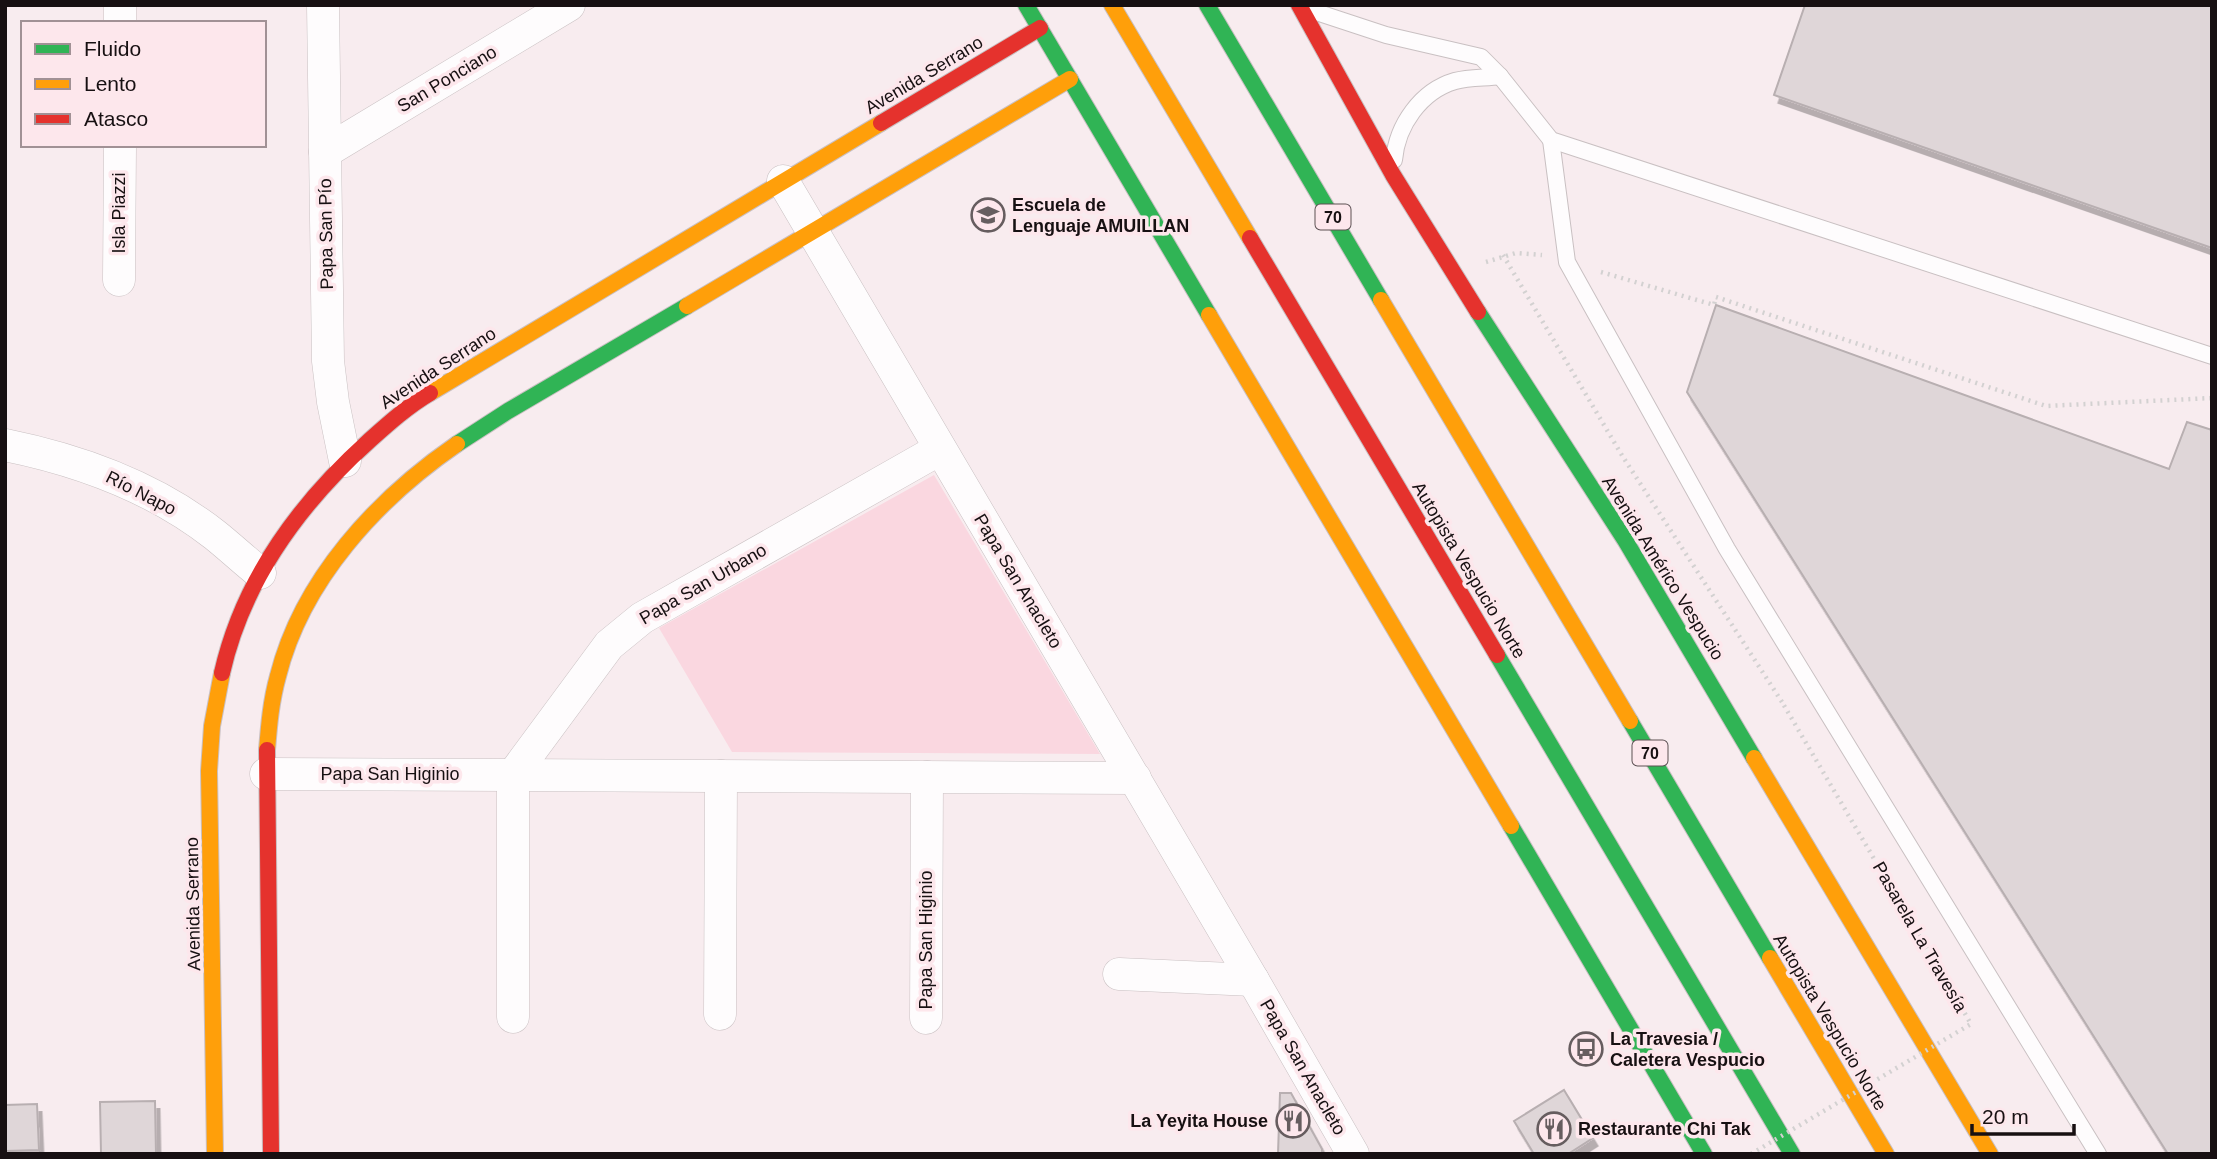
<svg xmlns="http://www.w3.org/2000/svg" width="2217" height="1159" font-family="Arial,sans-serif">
  <defs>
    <filter id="shadow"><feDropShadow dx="4.5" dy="8" stdDeviation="0" flood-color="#0004"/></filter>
  </defs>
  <rect width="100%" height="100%" fill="#f8ecef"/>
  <polygon fill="#fad7e0" points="934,475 1100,754 732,752 659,628"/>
  <g fill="#dfd6d8" stroke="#b8afb1" stroke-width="2" filter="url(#shadow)">
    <polygon points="1805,5 2212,5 2212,248 1774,95"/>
    <polygon points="1716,305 2169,469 2187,422 2212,430 2212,1154 2168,1154 1687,392"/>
    <polygon points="1564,1090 1593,1138 1568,1154 1534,1154 1514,1121"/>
    <polygon points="1280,1093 1291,1093 1322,1149 1322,1154 1278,1154"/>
    <polygon points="155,1101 156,1154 101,1154 100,1102"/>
    <polygon points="37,1104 39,1150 5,1151 5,1105"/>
  </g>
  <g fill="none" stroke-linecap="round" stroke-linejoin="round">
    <defs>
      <g id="lane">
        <polyline points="1307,9 1386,35 1481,57 1500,76 1551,140 2212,356"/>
        <polyline points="1551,140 1567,262 1727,549 2098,1154"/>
        <path d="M1394 160C1397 125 1421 91 1455 81 1469 77 1486 78 1500 76"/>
      </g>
      <g id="street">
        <polyline points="323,5 328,361 333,402 345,461"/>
        <polyline points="120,23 120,5"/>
        <polyline points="325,152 569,5"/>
        <polyline points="783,181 1253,980 1353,1154"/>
        <polyline points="119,280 120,145"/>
        <path d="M5 445C79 460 155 488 215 535 230 547 245 561 260 573"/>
        <polyline points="266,774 1135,778"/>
        <polyline points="1119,974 1253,980"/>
        <polyline points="720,1014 721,776"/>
        <polyline points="513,1017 513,775 609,645 642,618 940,449"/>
        <polyline points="926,1018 927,777"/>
      </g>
      <g id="fast">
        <polyline points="1026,5 1209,315"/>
        <polyline points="1207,5 1381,300"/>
        <polyline points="1478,312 1625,540 1754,758"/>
        <polyline points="457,444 508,411 687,306"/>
        <polyline points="1497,655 1792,1154"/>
        <polyline points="1630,721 1770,958"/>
        <polyline points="1511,826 1704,1154"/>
      </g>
      <g id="slow">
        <polyline points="1112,5 1250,238"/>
        <polyline points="1381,300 1630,721"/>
        <polyline points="687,306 1070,79"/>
        <polyline points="1209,315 1511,826"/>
        <polyline points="430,393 881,123"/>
        <path d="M267 750C269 725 271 701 278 676 302 580 377 499 457 444"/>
        <polyline points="1754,758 1990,1154"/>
        <polyline points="1770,958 1886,1154"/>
        <polyline points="215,1154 209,771 212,726 222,673"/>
      </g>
      <g id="jam">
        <polyline points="1299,5 1393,175 1478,312"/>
        <polyline points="881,123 1040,28"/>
        <polyline points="1250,238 1497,655"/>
        <path d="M222 673C243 580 301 502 370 440 389 423 408 406 430 393"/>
        <polyline points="267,750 271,1154"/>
      </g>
    </defs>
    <use href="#lane" stroke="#c9c0c2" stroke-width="18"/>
    <use href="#street" stroke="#c9c0c2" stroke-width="33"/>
    <use href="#fast" stroke="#c9c0c2" stroke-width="18"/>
    <use href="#slow" stroke="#c9c0c2" stroke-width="18"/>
    <use href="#jam" stroke="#c9c0c2" stroke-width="18"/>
    <g stroke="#d3d1d1" stroke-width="4.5" stroke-dasharray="2 5" stroke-linecap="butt">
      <polyline points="1503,255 1623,457 1782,702"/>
      <polyline points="1486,262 1516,253 1542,255"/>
      <polyline points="1601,272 1714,305 1716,297 2046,406 2212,398"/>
    </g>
    <use href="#lane" stroke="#fefcfd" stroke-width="16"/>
    <use href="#street" stroke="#fefcfd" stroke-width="32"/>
    <use href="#fast" stroke="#30b455" stroke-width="16"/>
    <use href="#slow" stroke="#ff9f0a" stroke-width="16"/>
    <use href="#jam" stroke="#e5322d" stroke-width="16"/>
    <polyline stroke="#d3d1d1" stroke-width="4.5" stroke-dasharray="2 5" stroke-linecap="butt" points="1751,1154 1971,1024 1782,702"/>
  </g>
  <defs>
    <symbol id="school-ring" viewBox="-11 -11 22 22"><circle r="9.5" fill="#fde7ec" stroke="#665d5f" stroke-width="1.5"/><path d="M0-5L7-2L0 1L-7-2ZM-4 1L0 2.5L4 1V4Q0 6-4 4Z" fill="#665d5f"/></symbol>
    <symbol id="bus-ring" viewBox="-11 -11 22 22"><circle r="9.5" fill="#fde7ec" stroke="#665d5f" stroke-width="1.5"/><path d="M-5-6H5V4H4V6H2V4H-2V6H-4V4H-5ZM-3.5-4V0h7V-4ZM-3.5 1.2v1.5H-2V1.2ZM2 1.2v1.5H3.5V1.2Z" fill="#665d5f"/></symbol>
    <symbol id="restaurant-ring" viewBox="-11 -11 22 22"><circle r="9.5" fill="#fde7ec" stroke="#665d5f" stroke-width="1.5"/><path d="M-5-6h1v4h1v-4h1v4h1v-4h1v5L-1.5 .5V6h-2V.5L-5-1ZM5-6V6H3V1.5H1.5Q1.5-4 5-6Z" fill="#665d5f"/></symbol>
  </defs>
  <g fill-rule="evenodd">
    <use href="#school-ring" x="969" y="196" width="38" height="38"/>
    <use href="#bus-ring" x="1567" y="1030" width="38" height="38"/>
    <use href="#restaurant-ring" x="1274" y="1102" width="38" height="38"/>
    <use href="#restaurant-ring" x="1535" y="1110" width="38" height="38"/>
  </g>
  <g text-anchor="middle" stroke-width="7" stroke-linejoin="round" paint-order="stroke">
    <g fill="#fde7ec" stroke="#5c5053" stroke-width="2">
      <rect x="1315.5" y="204.5" width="35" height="25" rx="5"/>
      <rect x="1632.5" y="740.5" width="35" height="25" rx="5"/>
    </g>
    <g font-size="16" font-weight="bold" fill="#171012">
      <text x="1333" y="223">70</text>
      <text x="1650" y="759">70</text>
    </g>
    <g font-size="18" fill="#171012" stroke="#fde7ec">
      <text transform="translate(924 75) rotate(-31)" y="6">Avenida Serrano</text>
      <text transform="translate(447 79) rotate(-31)" y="6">San Ponciano</text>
      <text transform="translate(119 213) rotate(-90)" y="6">Isla Piazzi</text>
      <text transform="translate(326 234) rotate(-91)" y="6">Papa San Pío</text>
      <text transform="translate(438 368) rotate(-33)" y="6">Avenida Serrano</text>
      <text transform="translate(141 493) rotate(27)" y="6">Río Napo</text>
      <text transform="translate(1663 568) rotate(58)" y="6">Avenida Américo Vespucio</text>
      <text transform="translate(1469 570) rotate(59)" y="6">Autopista Vespucio Norte</text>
      <text transform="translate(1018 581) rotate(59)" y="6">Papa San Anacleto</text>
      <text transform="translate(703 584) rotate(-30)" y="6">Papa San Urbano</text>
      <text x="390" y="780">Papa San Higinio</text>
      <text transform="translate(193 904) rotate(-91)" y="6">Avenida Serrano</text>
      <text transform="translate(1920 937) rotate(60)" y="6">Pasarela La Travesía</text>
      <text transform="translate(926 940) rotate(-90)" y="6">Papa San Higinio</text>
      <text transform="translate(1830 1022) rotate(59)" y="6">Autopista Vespucio Norte</text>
      <text transform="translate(1303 1067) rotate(60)" y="6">Papa San Anacleto</text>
    </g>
    <g font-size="18" font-weight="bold" fill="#171012" stroke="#fde7ec" text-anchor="start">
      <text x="1012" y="211">Escuela de<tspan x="1012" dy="21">Lenguaje AMUILLAN</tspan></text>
      <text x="1610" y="1045">La Travesia /<tspan x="1610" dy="21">Caletera Vespucio</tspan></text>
      <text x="1268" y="1127" text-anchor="end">La Yeyita House</text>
      <text x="1578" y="1135">Restaurante Chi Tak</text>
    </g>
  </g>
  <rect width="2217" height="1159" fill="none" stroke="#171012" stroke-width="14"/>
  <rect x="21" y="21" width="245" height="126" fill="#fde7ec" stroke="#a19195" stroke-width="2"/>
  <rect x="35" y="44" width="35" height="10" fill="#30b455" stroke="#a19195" stroke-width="2"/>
  <text x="84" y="56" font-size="21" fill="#171012">Fluido</text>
  <rect x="35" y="79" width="35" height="10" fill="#ff9f0a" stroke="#a19195" stroke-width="2"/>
  <text x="84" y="91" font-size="21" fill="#171012">Lento</text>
  <rect x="35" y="114" width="35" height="10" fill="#e5322d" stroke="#a19195" stroke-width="2"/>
  <text x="84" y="126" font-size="21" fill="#171012">Atasco</text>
  <path d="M1972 1124v10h102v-10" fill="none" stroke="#171012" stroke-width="3.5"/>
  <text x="1982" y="1124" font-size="21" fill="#171012" stroke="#fde7ec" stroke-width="5" paint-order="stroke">20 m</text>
</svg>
